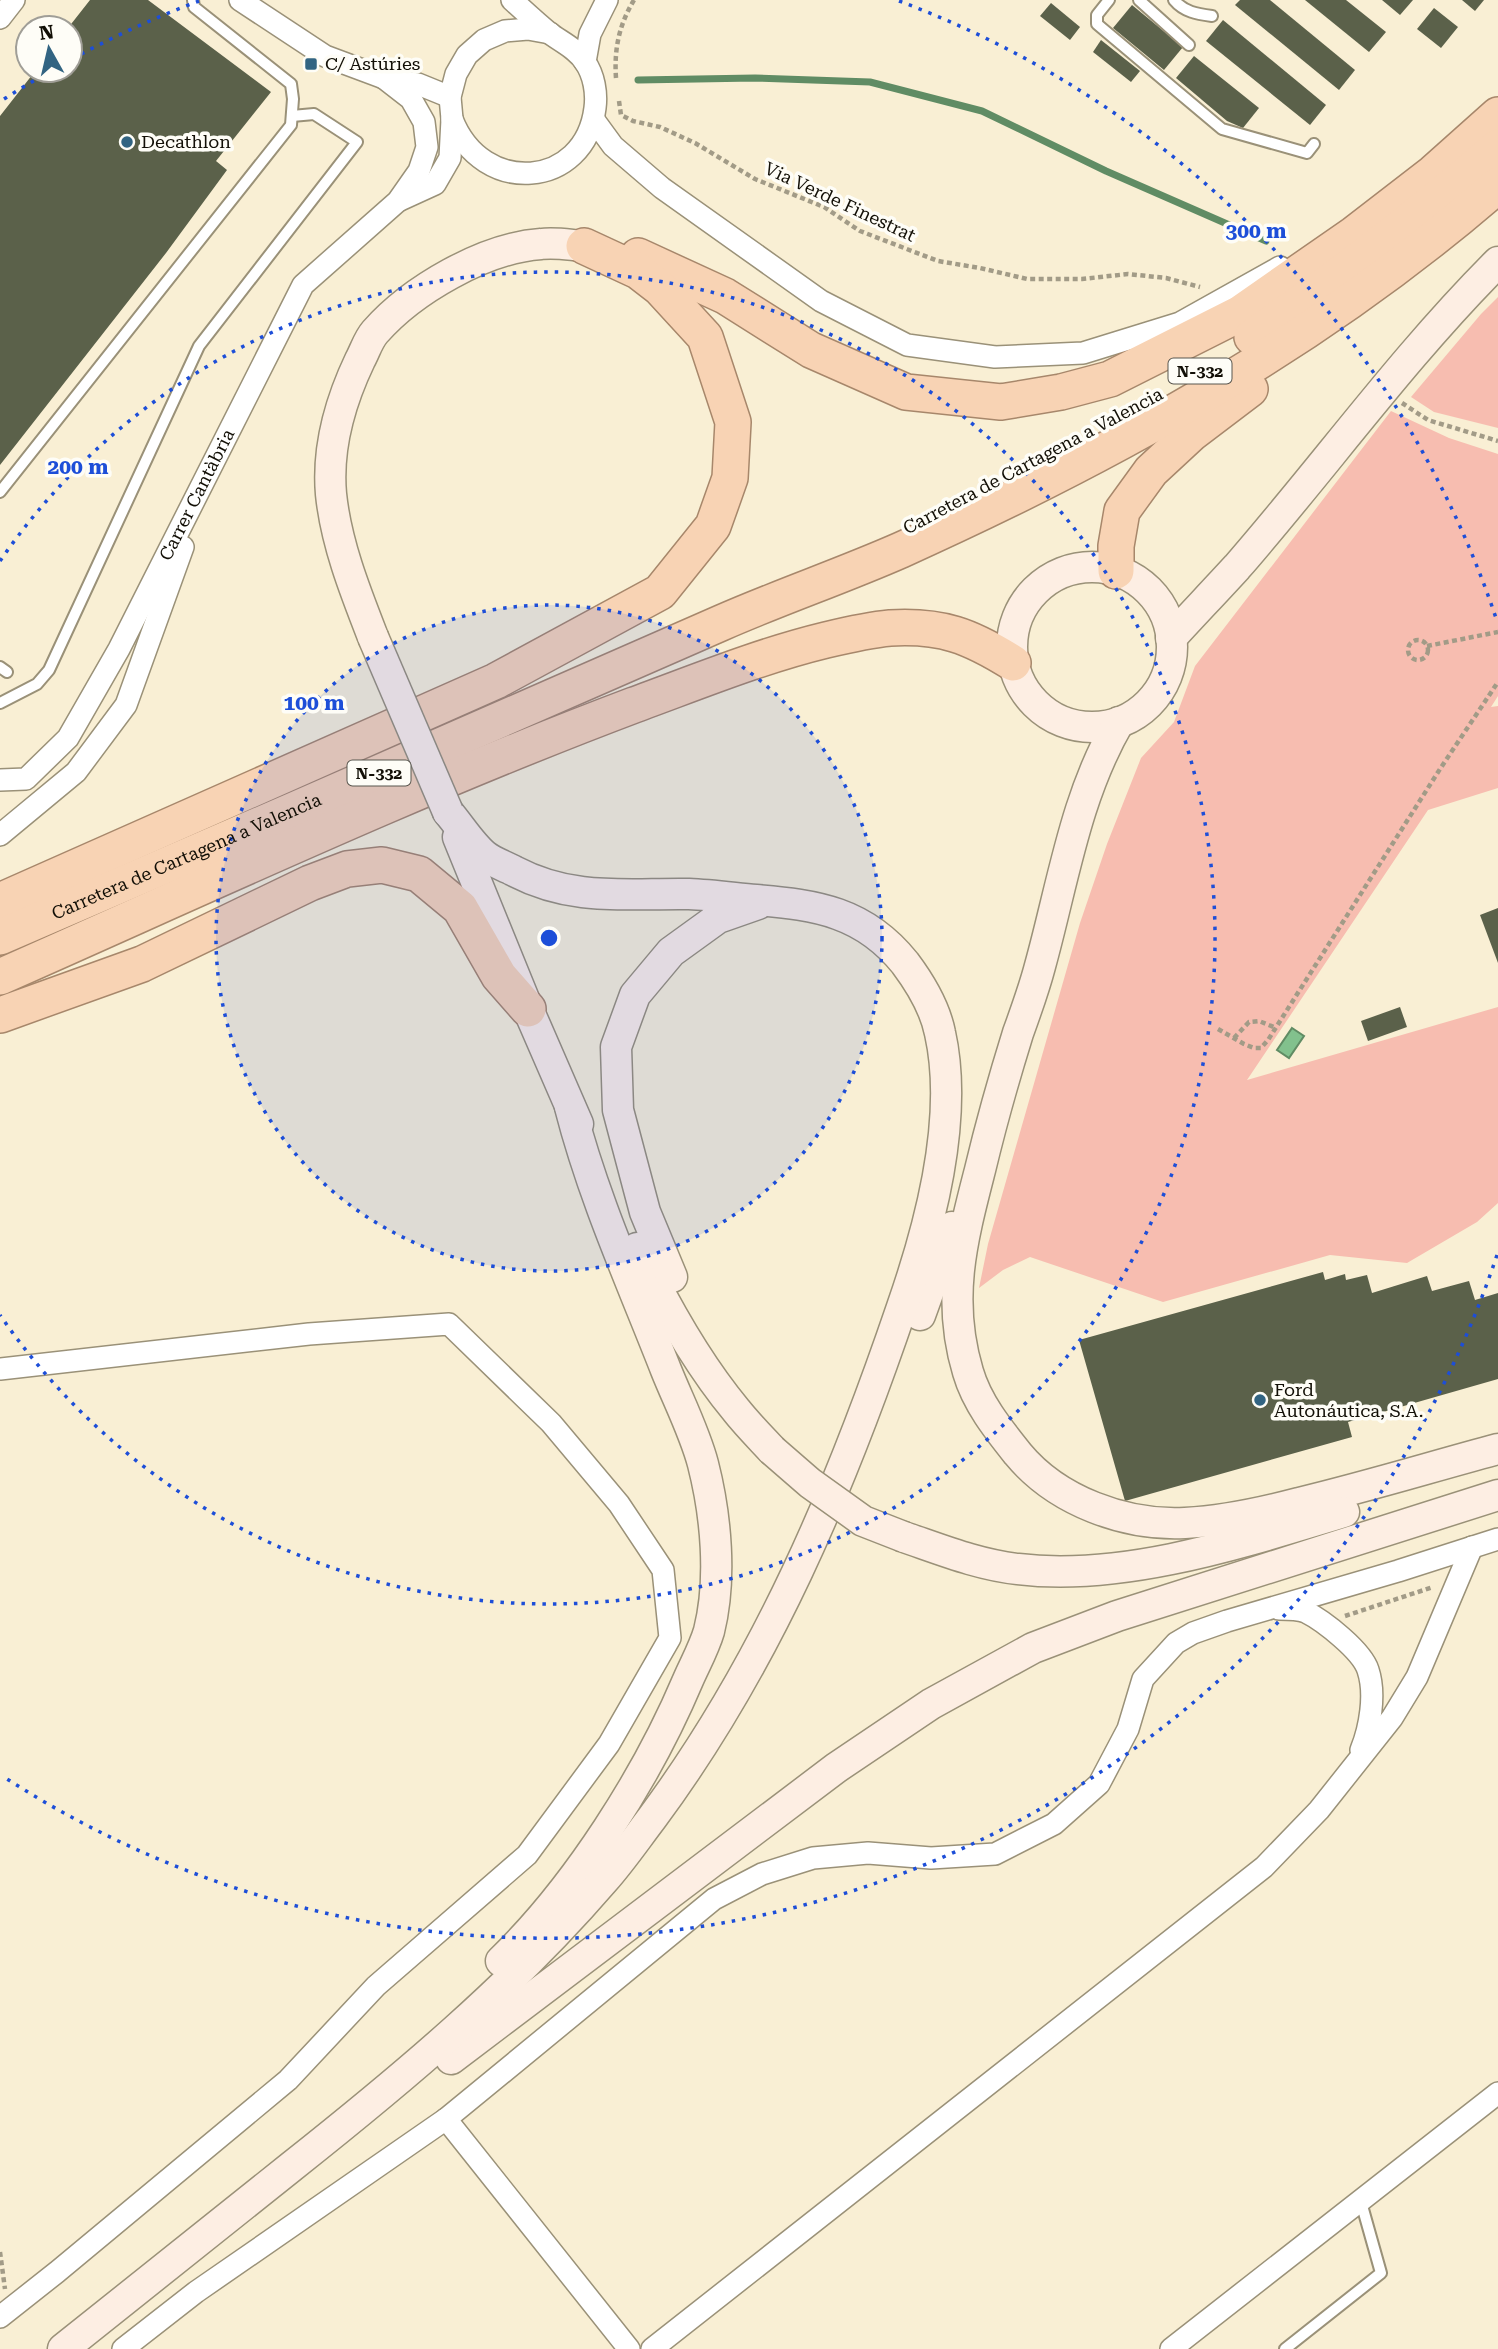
<svg xmlns="http://www.w3.org/2000/svg" width="1498" height="2349" font-family="'Roboto Serif',serif">
  <rect width="100%" height="100%" fill="#f9efd4"/>
  <g fill="#f7bdb0">
    <polygon points="1498,297 1498,428 1434,412 1411,397 1481,314"/>
    <polygon points="1391,411 1449,438 1498,454 1498,696 1491,707 1498,706 1498,788 1428,810 1247,1080 1498,1007 1498,1203 1477,1222 1407,1263 1330,1255 1163,1302 1030,1257 1003,1270 979,1288 988,1244 1080,923 1107,844 1141,758 1174,722 1195,666"/>
  </g>
  <polygon fill="#82c18d" stroke="#608c64" stroke-width="2" points="1292,1028 1304,1036 1289,1058 1277,1050"/>
  <g fill="none" stroke-linecap="round" stroke-linejoin="round">
    <polyline stroke="#608c64" stroke-width="7" points="638,80 755,78 870,82 982,111 1106,171 1266,241"/>
  </g>
  <g fill="#5b614a">
    <polygon points="90,0 148,0 271,92 216,161 227,170 166,253 0,465 0,116 36,70 70,70 68,28"/>
    <polygon points="1240,0 1270,0 1355,70 1339,90 1235,5"/>
    <polygon points="1305,0 1346,0 1386,32 1369,52"/>
    <polygon points="1382,0 1413,0 1400,15"/>
    <polygon points="1462,0 1484,0 1475,11"/>
    <polygon points="1051,3 1080,27 1070,40 1040,16"/>
    <polygon points="1132,5 1183,47 1164,70 1113,28"/>
    <polygon points="1434,8 1458,27 1441,48 1417,29"/>
    <polygon points="1223,20 1326,105 1310,125 1206,41"/>
    <polygon points="1101,40 1140,71 1131,82 1093,52"/>
    <polygon points="1194,56 1259,108 1243,128 1227,121 1176,78"/>
    <polygon points="1498,908 1498,963 1480,915"/>
    <polygon points="1400,1007 1407,1027 1368,1041 1361,1021"/>
    <polygon points="1323,1272 1325,1280 1345,1274 1346,1280 1367,1275 1372,1293 1427,1276 1432,1291 1469,1281 1475,1300 1498,1293 1498,1379 1348,1422 1352,1437 1125,1501 1079,1340"/>
  </g>
  <g fill="none" stroke-linecap="round" stroke-linejoin="round">
    <defs>
      <g id="service">
        <polyline points="1109,0 1097,15 1097,24 1222,129 1307,153 1314,144"/>
        <polyline points="1139,0 1189,45"/>
        <path d="M1174 0C1184 12 1197 14 1212 16"/>
        <polyline points="0,492 291,125 293,99 291,84 194,7 193,0"/>
        <polyline points="0,667 7,672"/>
        <polyline points="0,703 37,684 49,670 199,346 357,142 314,114 292,116"/>
        <polyline points="1285,2349 1381,2273 1361,2202"/>
      </g>
      <g id="minor">
        <polyline points="240,0 325,56 384,78 418,84 450,97"/>
        <polyline points="0,18 14,0"/>
        <polyline points="585,62 590,34 607,0"/>
        <path d="M452 119C482 197 585 189 595 108 597 93 594 75 585 62 576 48 561 42 548 32 536 22 524 11 512 0"/>
        <polyline points="594,120 613,146 662,188 821,301 907,345 995,357 1083,353 1180,323 1280,267"/>
        <polyline points="400,200 435,184 450,158 452,119 450,97 456,74 467,55 484,40 505,31 528,29 550,33"/>
        <path id="s1" d="M0 780 26 779 68 738 119 649 303 285 398 201 419 171 427 147 424 122 411 99 384 78"/>
        <polyline points="0,835 76,772 126,705 183,547"/>
        <polyline points="0,1369 309,1334 449,1324 551,1423 619,1504 663,1570 670,1638 609,1744 527,1855 376,1986 288,2080 57,2272 0,2317"/>
        <path d="M1279 1609C1287 1609 1298 1609 1306 1612 1324 1621 1362 1651 1368 1670 1376 1694 1370 1728 1361 1750"/>
        <polyline points="446,2119 629,2349"/>
        <polyline points="123,2349 196,2292 446,2119 714,1899 762,1874 813,1858 868,1853 931,1858 995,1854 1054,1824 1099,1784 1128,1729 1143,1679 1176,1643 1193,1633 1227,1621 1398,1571 1498,1539"/>
        <polyline points="652,2349 1264,1867 1319,1810 1392,1718 1417,1677 1472,1547"/>
        <polyline points="1171,2349 1498,2093"/>
      </g>
      <g id="secondary">
        <circle cx="1092" cy="647" r="80"/>
        <path d="M373 637C355 591 336 543 331 494 327 448 340 402 360 360 365 351 368 340 375 332 412 290 484 248 541 244 555 242 570 245 584 246"/>
        <path d="M1171 638C1193 614 1215 591 1237 567 1325 466 1403 357 1498 262"/>
        <path d="M1119 722C1075 797 1063 883 1040 966 1034 989 1026 1011 1018 1033 1004 1078 991 1124 980 1170 962 1240 946 1299 968 1372 977 1403 998 1429 1018 1454 1057 1501 1125 1526 1185 1523 1224 1521 1261 1513 1299 1503 1366 1487 1431 1467 1498 1449"/>
        <polyline points="458,837 528,1009 578,1124"/>
        <path d="M637 1248C663 1302 697 1363 736 1410 747 1424 760 1437 772 1450"/>
        <polyline points="672,1277 645,1212 618,1110 616,1047 635,995 671,952 718,918 758,904"/>
        <polyline points="920,1315 952,1227"/>
        <path d="M904 1537C942 1550 979 1565 1018 1569 1123 1582 1244 1542 1344 1512"/>
        <path d="M501 1961C577 1887 647 1777 688 1680 695 1664 704 1648 709 1631 722 1579 716 1515 703 1464 695 1433 678 1400 666 1370 632 1283 593 1197 570 1107"/>
        <polyline points="451,2059 836,1768 931,1704 1033,1648 1117,1616 1498,1495"/>
        <path d="M63 2349C139 2289 215 2228 291 2167 402 2079 511 1988 604 1880 621 1861 636 1839 652 1818 767 1663 840 1489 902 1307 930 1227 959 1118 940 1033 935 1008 920 983 905 963 864 912 817 905 756 900 734 898 711 895 689 894 626 893 573 902 514 871 505 866 492 862 484 855 471 844 460 826 448 812"/>
      </g>
      <g id="trunk">
        <polyline points="638,256 725,296 811,350 906,392 1001,402 1061,392 1110,379 1239,314 1354,234 1433,173 1498,115"/>
        <path d="M1252 337C1339 277 1418 216 1498 147"/>
        <polyline points="1116,571 1116,546 1122,511 1151,471 1192,433 1250,389"/>
        <polyline points="0,901 496,681 660,592 713,526 730,478 733,422 705,337 660,288 638,271 584,246"/>
        <path id="s2" d="M0 937C241 834 481 728 721 623 780 597 842 576 901 550 1114 454 1322 339 1498 185"/>
        <path d="M0 977C210 884 419 786 634 705 697 682 760 656 826 640 847 635 868 630 890 628 942 625 970 636 1013 663"/>
        <polyline points="0,1015 142,964 310,883 347,869 382,865 419,874 460,908 499,976 528,1009"/>
      </g>
    </defs>
    <use href="#service" stroke="#9a9178" stroke-width="14"/>
    <use href="#minor" stroke="#9a9178" stroke-width="24"/>
    <use href="#secondary" stroke="#9a9178" stroke-width="33"/>
    <use href="#trunk" stroke="#a7876b" stroke-width="38"/>
    <g stroke="#a29b87" stroke-width="4.5" stroke-dasharray="5 3.5" stroke-linecap="butt">
      <path d="M616 78C614 49 619 25 634 0"/>
      <polyline points="619,101 621,115 633,121 660,127 695,143 755,179 824,207 860,231 938,261 980,268 1027,279 1082,279 1128,274 1166,278 1200,287"/>
      <polyline points="1402,403 1428,420 1498,441"/>
      <circle cx="1418" cy="650" r="10"/>
      <polyline points="1427,646 1498,632"/>
      <polyline points="1218,1029 1244,1044 1254,1048 1261,1048 1268,1040 1440,769 1498,682"/>
      <polyline points="1234,1038 1249,1022 1259,1021 1276,1028"/>
      <polyline points="1345,1616 1433,1587"/>
      <polyline points="0,2252 5,2289"/>
    </g>
    <use href="#service" stroke="#fff" stroke-width="10"/>
    <use href="#minor" stroke="#fff" stroke-width="21"/>
    <use href="#secondary" stroke="#fdeee3" stroke-width="30"/>
    <use href="#trunk" stroke="#f8d3b4" stroke-width="35"/>
    <defs>
      <g id="secondary-bridge">
        <polyline points="373,637 448,812"/>
        <polyline points="772,1450 810,1483 863,1521 904,1537"/>
      </g>
    </defs>
    <use href="#secondary-bridge" stroke="#9a9178" stroke-width="33" stroke-linecap="butt"/>
    <use href="#secondary-bridge" stroke="#fdeee3" stroke-width="30"/>
  </g>
  <circle cx="549" cy="938" r="333" fill="#1d4ed8" fill-opacity=".12"/>
  <g fill="none" stroke="#1d4ed8" stroke-width="3.5" stroke-dasharray="3.5 7">
    <circle cx="549" cy="938" r="333"/>
    <path d="M0 561A666 666 0 1 1 0 1315"/>
    <path d="M1497 1255A1000 1000 0 0 1 4 1777M4 99A1000 1000 0 0 1 49 72M72 59A1000 1000 0 0 1 199 1M899 1A1000 1000 0 0 1 1497 621"/>
  </g>
  <g fill="#326482" stroke="#fefdf7" stroke-width="2.5">
    <rect x="304" y="57" width="14" height="14" rx="3.5"/>
    <circle cx="127" cy="142" r="7"/>
    <circle cx="1260" cy="1400" r="7"/>
  </g>
  <g text-anchor="middle" stroke-width="7" stroke-linejoin="round" paint-order="stroke">
    <g fill="#fefdf7" stroke="#59564e" stroke-width="2">
      <rect x="1168.5" y="358.5" width="63" height="25" rx="5"/>
      <rect x="347.5" y="760.5" width="63" height="25" rx="5"/>
    </g>
    <g font-size="16" font-weight="bold" fill="#120f06">
      <text x="1200" y="377">N-332</text>
      <text x="379" y="779">N-332</text>
    </g>
    <g font-size="18" fill="#120f06" stroke="#fefdf7" text-anchor="start">
      <text x="325" y="70">C/ Astúries</text>
      <text x="141" y="148">Decathlon</text>
      <text x="1274" y="1396">Ford<tspan x="1274" dy="21">Autonáutica, S.A.</tspan></text>
    </g>
    <g font-size="18" fill="#120f06" stroke="#fefdf7">
      <text transform="translate(840 202) rotate(25)" y="6">Via Verde Finestrat</text>
      <text transform="translate(1033 461) rotate(-28)" y="6">Carretera de Cartagena a Valencia</text>
      <text dy="6" stroke="none"><textPath href="#s1" startOffset="360">Carrer Cantàbria</textPath></text>
      <text dy="6" stroke="none"><textPath href="#s2" startOffset="203">Carretera de Cartagena a Valencia</textPath></text>
    </g>
  </g>
  <circle cx="549" cy="938" r="10" fill="#1d4ed8" stroke="#fefdf7" stroke-width="3.5"/>
  <g font-size="21" text-anchor="middle" font-weight="bold" fill="#1d4ed8" stroke="#fefdf7" stroke-width="7" stroke-linejoin="round" paint-order="stroke">
    <text x="1256" y="238">300 m</text>
    <text x="78" y="474">200 m</text>
    <text x="314" y="710">100 m</text>
  </g>
  <g transform="translate(49 49) rotate(352)"><circle r="33" fill="#fefdf7" stroke="#a09e97" stroke-width="2"/>
  <path d="M0-5L12 26L0 18L-12 26Z" fill="#326482"/>
  <text y="-10" font-size="19" font-weight="bold" text-anchor="middle" fill="#120f06">N</text>
  </g>
</svg>
